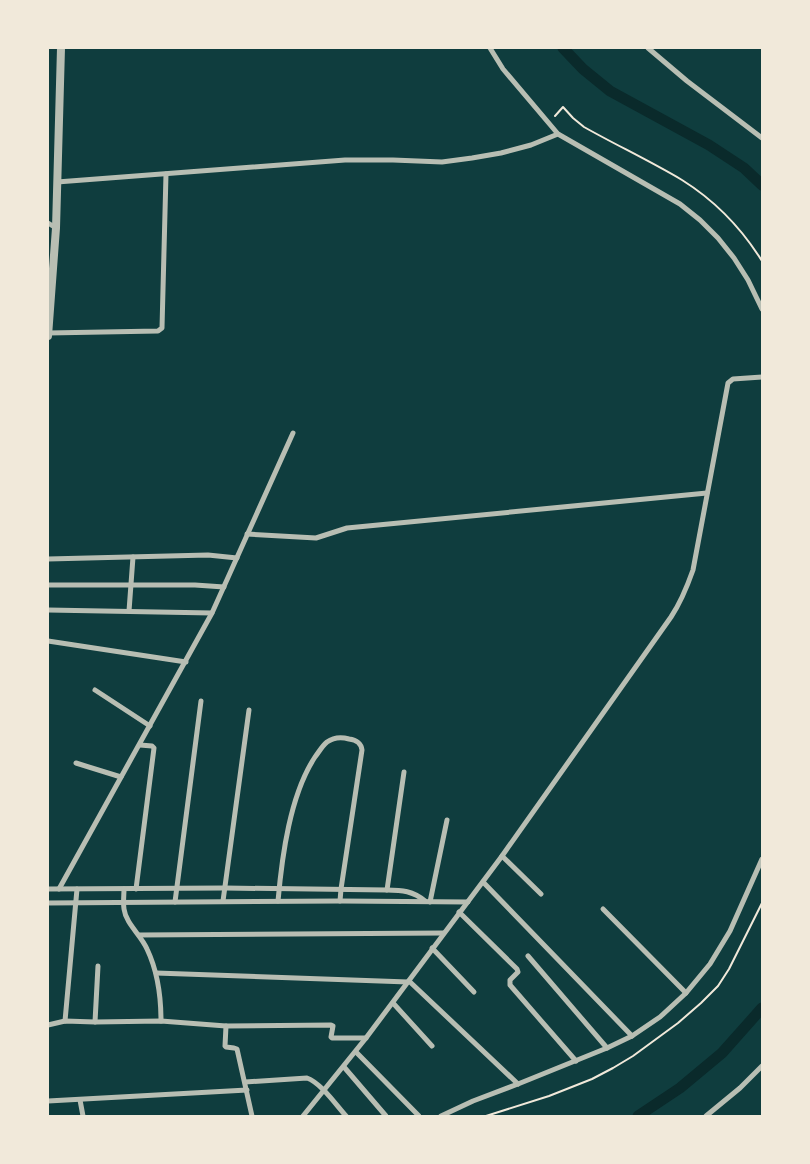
<svg xmlns="http://www.w3.org/2000/svg" width="810" height="1164" font-family="Jost,sans-serif">
  <rect width="100%" height="100%" fill="#0f3d3e"/>
  <g fill="none" stroke-linecap="round" stroke-linejoin="round">
    <g stroke="#0a2a2b" stroke-width="11">
      <polyline points="563,48 583,69 610,91 709,145 744,168 762,185"/>
      <polyline points="638,1116 680,1088 722,1053 762,1008"/>
    </g>
    <g stroke="#f1e9da" stroke-width="2">
      <path d="M555 116 563 107 573 118 584 127C616 145 650 161 682 180 714 200 742 229 762 261"/>
      <polyline points="486,1116 549,1096 592,1079 613,1068 633,1056 678,1023 701,1003 718,986 729,969 762,903"/>
    </g>
    <g stroke="#b8beb3" stroke-width="5">
      <polyline points="490,48 503,69 558,134 680,204 700,220 718,238 734,258 748,280 762,309"/>
      <polyline points="648,48 687,81 762,138"/>
      <polyline points="57,182 345,160 393,160 442,162 472,158 501,153 531,145 558,134"/>
      <polyline points="48,223 56,228"/>
      <polyline points="48,333 158,331 162,328 166,174"/>
      <polyline points="247,534 316,538 347,528 707,493"/>
      <polyline points="48,559 208,555 237,558"/>
      <polyline points="48,585 195,585 224,587"/>
      <polyline points="48,610 212,613"/>
      <polyline points="129,611 133,557"/>
      <polyline points="48,641 186,662"/>
      <polyline points="95,690 150,726"/>
      <polyline points="76,763 121,777"/>
      <polyline points="502,856 541,894"/>
      <polyline points="483,882 632,1036"/>
      <path d="M48 889 225 888 387 890C402 890 413 891 425 901"/>
      <polyline points="59,889 212,613 293,433"/>
      <path d="M124 889C124 895 123 902 124 909 126 924 141 935 147 949 158 972 161 996 161 1021"/>
      <polyline points="136,889 154,748 152,746 140,745"/>
      <polyline points="387,890 404,772"/>
      <polyline points="223,901 249,710"/>
      <path d="M278 901C282 856 290 795 315 757 319 752 322 746 327 742 334 737 342 737 349 739 357 740 361 743 362 750L341 889 340 901"/>
      <polyline points="175,902 201,701"/>
      <polyline points="430,902 447,820"/>
      <polyline points="48,903 340,901 468,902"/>
      <polyline points="603,909 686,993"/>
      <polyline points="459,912 517,969 518,972 510,980 510,985 576,1061"/>
      <polyline points="139,935 444,933"/>
      <polyline points="432,948 474,992"/>
      <polyline points="528,956 607,1048"/>
      <polyline points="156,973 408,982"/>
      <polyline points="409,981 518,1084"/>
      <polyline points="393,1003 432,1046"/>
      <polyline points="65,1021 77,889"/>
      <polyline points="95,1022 98,966"/>
      <polyline points="48,1025 65,1021 95,1022 161,1021 226,1026 331,1025 333,1026 331,1037 332,1038 366,1038"/>
      <polyline points="226,1026 225,1046 226,1047 234,1048 237,1049 252,1116"/>
      <polyline points="356,1052 419,1116"/>
      <polyline points="344,1067 386,1116"/>
      <path d="M245 1082 307 1078C321 1083 336 1105 346 1116"/>
      <polyline points="80,1100 83,1116"/>
      <polyline points="48,1101 247,1090"/>
      <path d="M303 1116 366 1038 502 856 671 617C681 602 687 587 693 570L728 383 733 379 762 377"/>
      <polyline points="441,1116 473,1101 518,1084 607,1048 632,1036 660,1017 686,993 710,964 730,931 762,859"/>
      <polyline points="706,1116 740,1088 762,1066"/>
    </g>
    <polyline stroke="#b8beb3" stroke-width="8" points="48,336 56,228 61,48"/>
  </g>
  <rect width="810" height="1164" fill="none" stroke="#f1e9da" stroke-width="98"/>
</svg>
